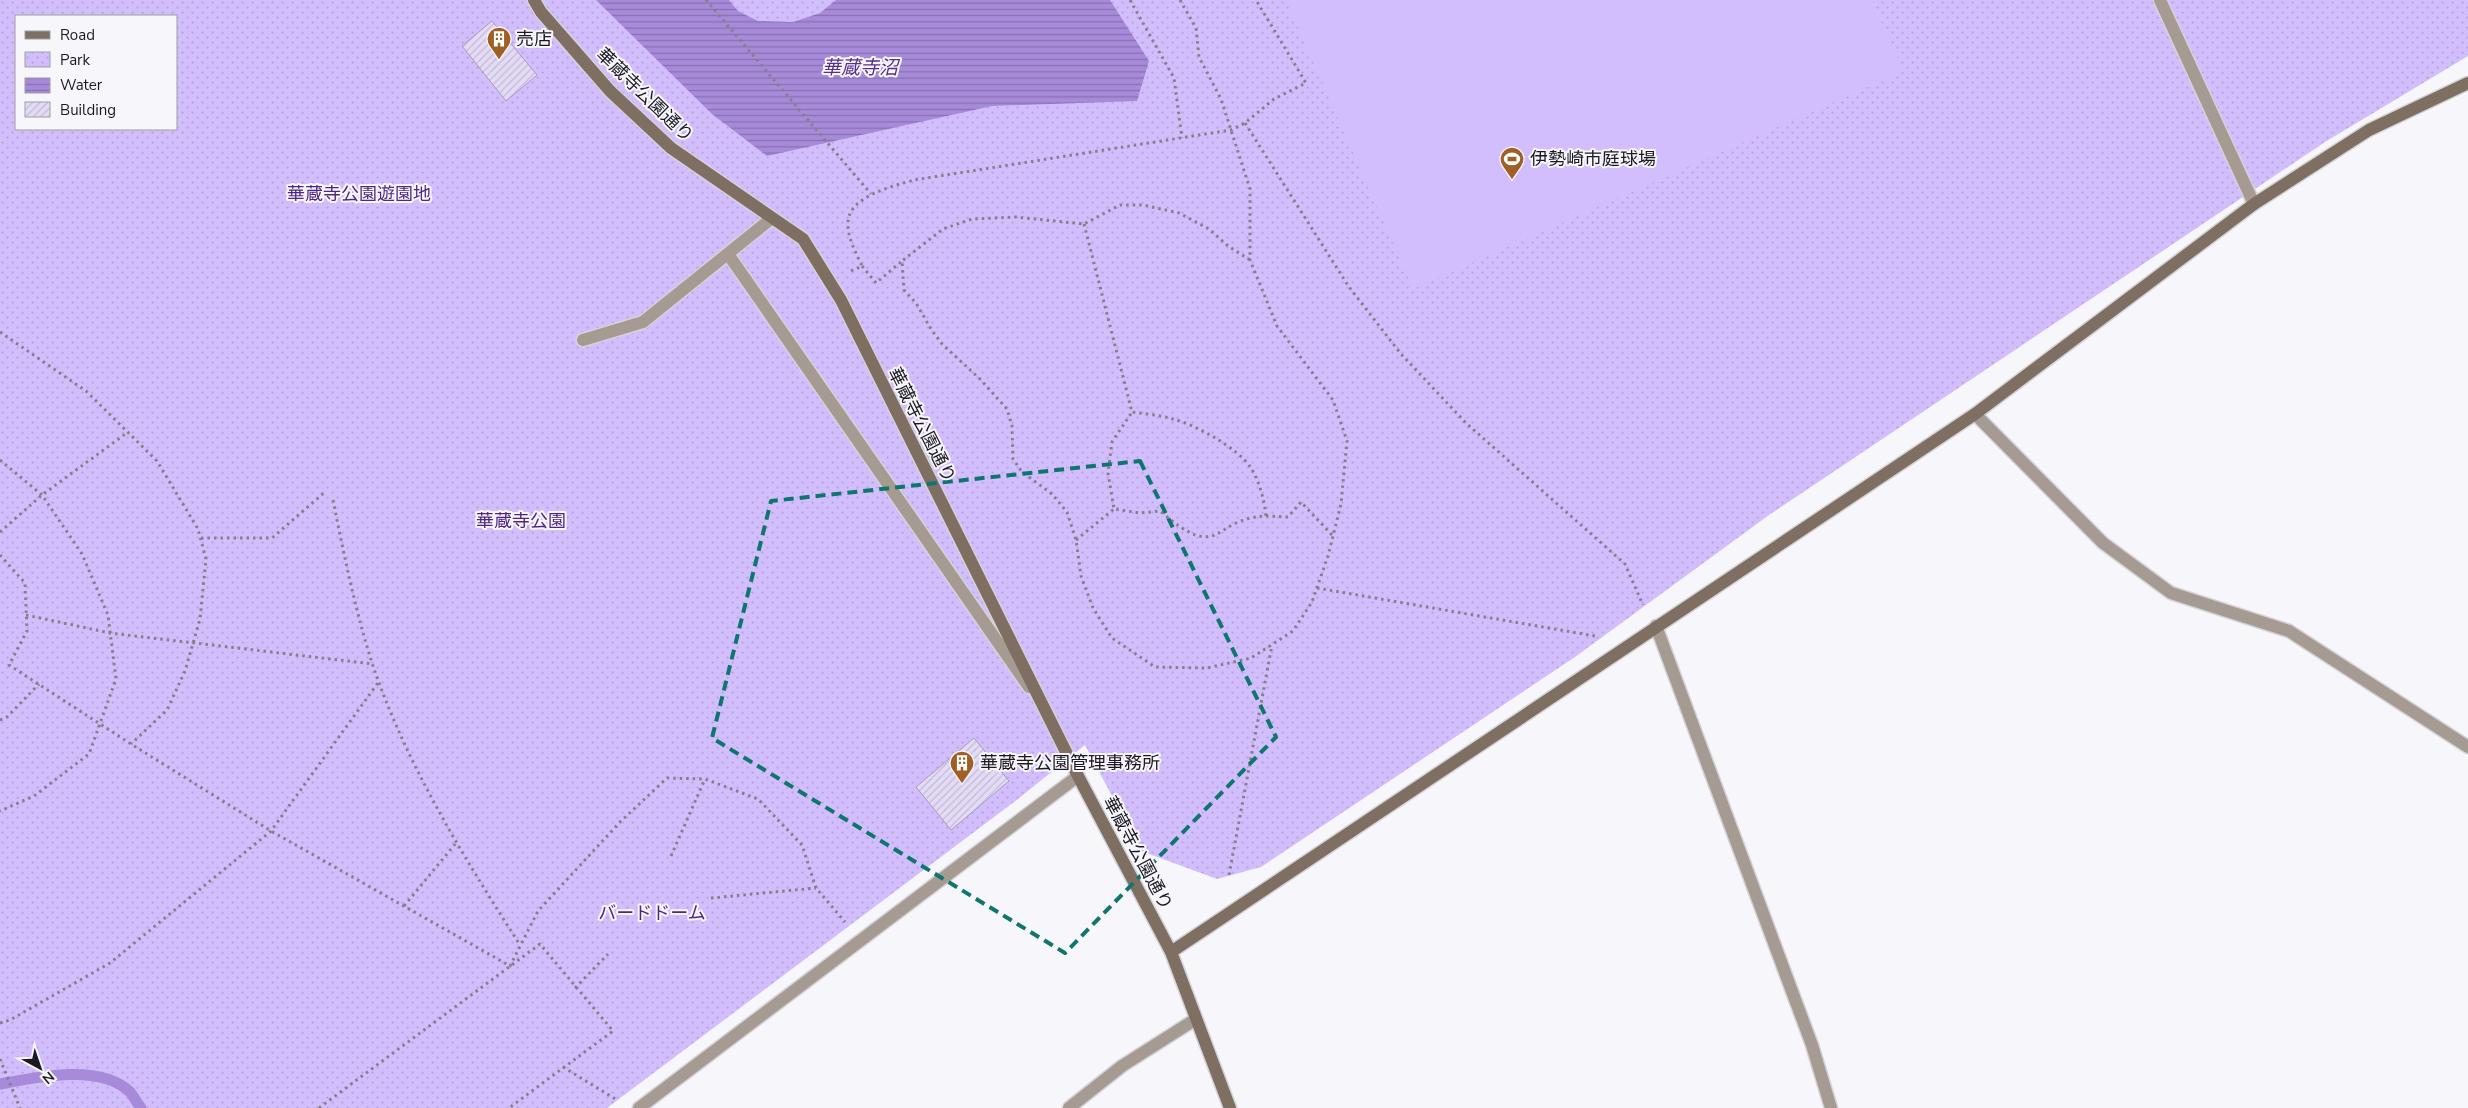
<svg xmlns="http://www.w3.org/2000/svg" width="2468" height="1108" font-family="'Nunito Sans','Noto Sans JP',sans-serif">
  <defs>
    <pattern id="park-dots" width="8" height="8" patternUnits="userSpaceOnUse" patternTransform="scale(1.25)"><rect width="8" height="8" fill="#d3befd"/><path d="M2 2h.1M6 6h.1" fill="none" stroke="#b5a3d9" stroke-width="1.8" stroke-linecap="round"/></pattern>
    <pattern id="water-rules" width="6" height="5" patternUnits="userSpaceOnUse" patternTransform="scale(1.25)"><rect width="6" height="5" fill="#a78ad9"/><path d="M0 2.5h6" fill="none" stroke="#8770b0"/></pattern>
    <pattern id="building-hatch" width="6" height="6" patternUnits="userSpaceOnUse" patternTransform="scale(1.25)"><rect width="6" height="6" fill="#e4dbf7"/><path d="M-1 1l2-2M0 6l6-6M5 7l2-2" fill="none" stroke="#c3bbd3"/></pattern>
  </defs>
  <rect width="100%" height="100%" fill="#f7f6fb"/>
  <path fill="url(#park-dots)" fill-rule="evenodd" d="M0 0H2468V56L2325 142 1769 515 1575 657 1261 867 1217 879 1141 851 1085 745 1018 799 607 1108H0ZM16 16H176V129H16Z"/>
  <polygon fill="#d3befd" points="1286,0 1872,0 1904,71 1413,289"/>
  <polygon fill="url(#water-rules)" points="596,0 729,0 738,11 758,21 793,22 820,13 836,0 1110,0 1149,61 1137,101 992,106 767,156 712,114"/>
  <g fill="none" stroke-linecap="round" stroke-linejoin="round">
    <path stroke="#a78ad9" stroke-width="11" d="M0 1084C36 1077 101 1063 130 1092 134 1097 137 1103 141 1108"/>
  </g>
  <g fill="url(#building-hatch)" stroke="#a59db7">
    <polygon points="492,21 537,75 506,101 462,46"/>
    <polygon points="974,738 1009,781 951,830 916,787"/>
  </g>
  <g fill="none" stroke-linecap="round" stroke-linejoin="round">
    <defs>
      <g id="lane">
        <polyline points="2160,0 2254,204"/>
        <polyline points="583,340 643,322 772,218"/>
        <polyline points="1069,1108 1122,1066 1196,1019"/>
      </g>
      <g id="street">
        <polyline points="728,254 1029,687"/>
        <polyline points="1975,414 2103,543 2171,593 2289,631 2468,747"/>
        <polyline points="1656,626 1812,1045 1831,1108"/>
        <polyline points="639,1108 1078,776"/>
      </g>
      <g id="secondary">
        <polyline points="534,0 541,12 610,91 671,148 803,239 841,300 1078,776 1171,952 1230,1108"/>
        <polyline points="1171,952 1975,414 2254,204 2369,130 2468,83"/>
      </g>
    </defs>
    <use href="#lane" stroke="#d4d3d8" stroke-width="15"/>
    <use href="#street" stroke="#d4d3d8" stroke-width="15"/>
    <use href="#secondary" stroke="#d4d3d8" stroke-width="15"/>
    <g stroke="#838188" stroke-width="3" stroke-dasharray="2.5 4" stroke-linecap="butt">
      <polyline points="706,0 871,194"/>
      <polyline points="1130,0 1174,78 1182,138"/>
      <polyline points="1180,0 1196,28 1199,57 1221,99 1250,189 1250,260 1277,326 1333,400 1347,441 1341,504 1328,556 1312,602 1293,631 1251,658 1207,668 1155,667 1112,638 1093,608 1081,576 1076,540 1067,512 1052,494 1022,472 1013,459 1012,426 1007,409 980,379 942,344 931,329 916,303 904,290 902,261 943,229 972,219 1016,217 1084,224 1120,205 1143,205 1179,213 1209,229 1228,246 1250,260"/>
      <polyline points="1245,123 1349,287 1401,354 1466,423 1625,564 1643,605"/>
      <path d="M1084 224 1132 412C1145 414 1160 415 1173 419 1196 425 1238 448 1251 468 1260 483 1264 499 1266 516 1210 518 1223 565 1160 511L1140 513 1114 509 1108 473 1112 442 1132 412"/>
      <polyline points="862,266 876,283 902,261"/>
      <path d="M851 271 862 266C856 253 847 237 848 222 849 196 894 186 914 180L1231 130 1245 123 1274 99 1306 83 1256 0"/>
      <polyline points="0,332 86,391 157,461 198,529 206,559 200,619 185,671 167,710 131,744"/>
      <polyline points="0,460 42,495 82,554 108,615 116,679 89,754 34,796 0,811"/>
      <path d="M333 500C344 555 355 609 372 663 406 764 463 856 520 945"/>
      <polyline points="1266,516 1288,517 1301,502 1333,536"/>
      <polyline points="0,532 42,495 128,432"/>
      <polyline points="201,538 272,538 326,491"/>
      <polyline points="1076,540 1114,509"/>
      <polyline points="0,555 25,583 27,631 9,665 131,744 271,831 510,966 538,911 620,822 667,778 705,779 758,799 802,845 816,888 845,922"/>
      <polyline points="1317,588 1595,636"/>
      <polyline points="26,615 110,633 373,664"/>
      <polyline points="0,720 7,717 39,684"/>
      <polyline points="671,856 705,779"/>
      <polyline points="1229,875 1272,645"/>
      <polyline points="711,898 816,888"/>
      <polyline points="404,906 456,843"/>
      <polyline points="575,988 608,954"/>
      <polyline points="0,1023 10,1020 110,963 271,831 380,680"/>
      <polyline points="0,1059 20,1108"/>
      <polyline points="563,1067 617,1100"/>
      <polyline points="319,1108 540,944 613,1031 509,1108"/>
    </g>
    <use href="#lane" stroke="#a69b93" stroke-width="12"/>
    <use href="#street" stroke="#a69b93" stroke-width="12"/>
    <use href="#secondary" stroke="#7f6f63" stroke-width="12"/>
  </g>
  <path fill="none" stroke="#0f766e" stroke-width="4" stroke-dasharray="10 6" stroke-linejoin="round" d="M1140 461 1276 737 1065 953 712 738 771 501Z"/>
  <defs>
    <symbol id="building-pin" viewBox="-11 -11 22 30"><path d="M0 17L-7.5 6A9.5 9.5 0 1 1 7.5 6Z" fill="#9e6025" stroke="#f7f6fb"/><path d="M-4-6H4V6H1V3H-1V6H-4ZM-2.5-4.3h1.7v1.8h-1.7ZM.8-4.3h1.7v1.8H.8ZM-2.5-1h1.7V.8h-1.7ZM.8-1h1.7V.8H.8Z" fill="#fff"/></symbol>
    <symbol id="stadium-pin" viewBox="-11 -11 22 30"><path d="M0 17L-7.5 6A9.5 9.5 0 1 1 7.5 6Z" fill="#9e6025" stroke="#f7f6fb"/><path d="M0-5a6.5 5 0 1 0 0 10a6.5 5 0 1 0 0-10ZM-3.5-1.8h7v3.6h-7Z" fill="#fff"/></symbol>
  </defs>
  <g fill-rule="evenodd">
    <use href="#building-pin" x="485" y="25" width="28" height="38"/>
    <use href="#stadium-pin" x="1498" y="145" width="28" height="38"/>
    <use href="#building-pin" x="948" y="749" width="28" height="38"/>
  </g>
  <g text-anchor="middle" stroke-width="4" stroke-linejoin="round" paint-order="stroke">
    <g font-size="18" fill="#1c1922" stroke="#f7f6fb" text-anchor="start">
      <text x="516" y="45">売店</text>
      <text x="1530" y="165">伊勢崎市庭球場</text>
      <text x="980" y="769">華蔵寺公園管理事務所</text>
    </g>
    <g font-size="18" fill="#1c1922" stroke="#f7f6fb">
      <text transform="translate(645 95) rotate(44)" y="6">華蔵寺公園通り</text>
      <text transform="translate(922 425) rotate(63)" y="6">華蔵寺公園通り</text>
      <text transform="translate(1138 853) rotate(62)" y="6">華蔵寺公園通り</text>
    </g>
    <g font-size="18" fill="#502682" stroke="#f7f6fb">
      <text x="359" y="200">華蔵寺公園遊園地</text>
      <text x="521" y="527">華蔵寺公園</text>
      <text x="652" y="919">バードドーム</text>
    </g>
    <g font-size="19" font-style="italic" fill="#582f8c" stroke="#f7f6fb">
      <text x="860" y="74">華蔵寺沼</text>
    </g>
  </g>
  <rect x="15" y="15" width="162" height="115" fill="#f7f6fb" stroke="#9f9ea4"/>
  <rect x="25" y="31" width="25" height="8" fill="#7f6f63" stroke="#9f9ea4"/>
  <text x="60" y="40" font-size="15" fill="#1c1922">Road</text>
  <rect x="25" y="52" width="25" height="15" fill="url(#park-dots)" stroke="#9f9ea4"/>
  <text x="60" y="65" font-size="15" fill="#1c1922">Park</text>
  <rect x="25" y="78" width="25" height="15" fill="url(#water-rules)" stroke="#9f9ea4"/>
  <text x="60" y="90" font-size="15" fill="#1c1922">Water</text>
  <rect x="25" y="102" width="25" height="15" fill="url(#building-hatch)" stroke="#9f9ea4"/>
  <text x="60" y="115" font-size="15" fill="#1c1922">Building</text>
  <g transform="translate(40 1068) rotate(140)" stroke="#f7f6fb" stroke-width="4" paint-order="stroke">
  <path d="M0-4L9 19L0 12L-9 19Z" fill="#1c1922"/>
  <text y="-8" font-size="14" font-weight="bold" text-anchor="middle" fill="#1c1922">N</text>
  </g>
</svg>
